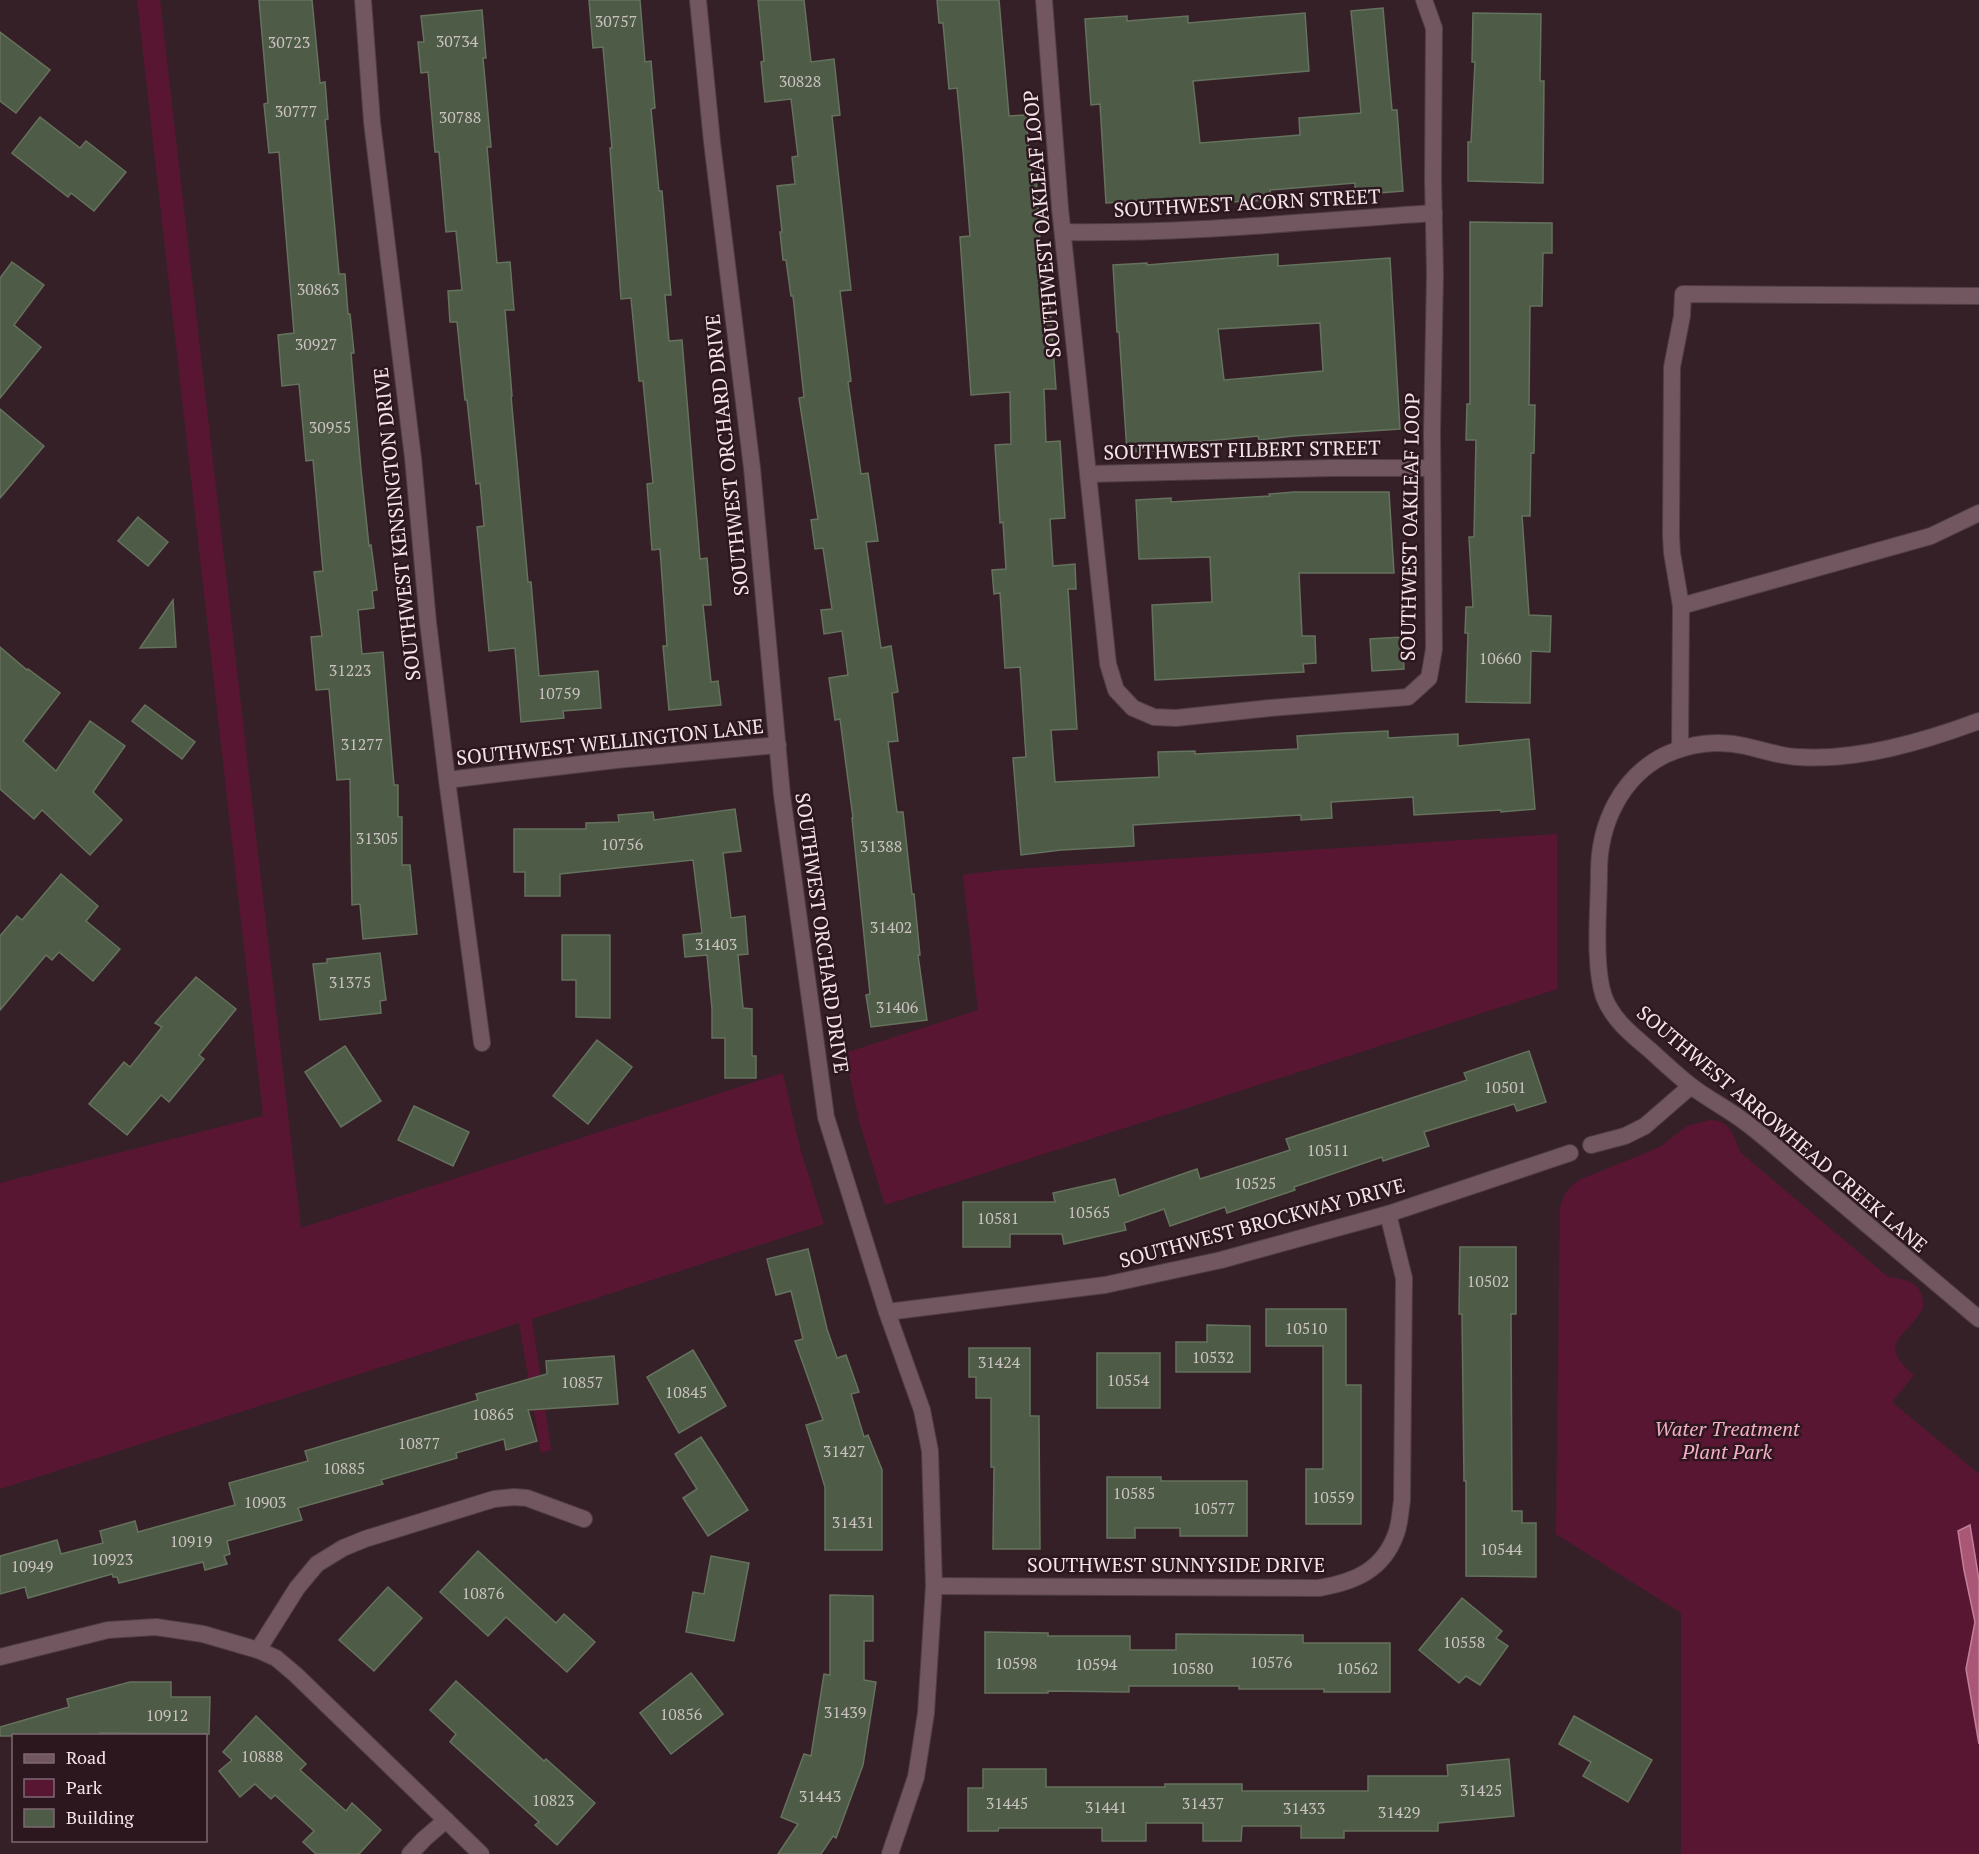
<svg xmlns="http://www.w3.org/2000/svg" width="1979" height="1854" font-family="'PT Serif',serif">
  <rect width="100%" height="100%" fill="#362028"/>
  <g fill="#591633">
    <polygon points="137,0 160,0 301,1228 783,1073 800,1148 824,1224 532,1319 551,1450 541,1453 519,1323 0,1489 0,1183 263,1116"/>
    <polygon points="1557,834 1557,989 885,1205 859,1121 845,1053 978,1010 963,875 1002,870"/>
    <path d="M1710 1120C1731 1120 1733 1136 1741 1153L1888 1277C1909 1280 1924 1283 1923 1308 1908 1337 1874 1342 1914 1375L1892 1402 1979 1474V1854H1681V1613L1556 1534 1560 1208C1564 1194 1568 1188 1579 1180L1660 1147 1687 1126Z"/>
  </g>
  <polygon fill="#aa5776" stroke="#c08198" stroke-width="1.5" points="1970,1525 1979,1580 1979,1744 1966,1669 1975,1622 1964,1570 1958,1531"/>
  <g fill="#4e5b46" stroke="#65725d" stroke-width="1.5" fill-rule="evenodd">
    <polygon points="259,0 312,0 320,83 325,82 328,119 325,120 339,274 345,274 348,314 350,314 354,353 351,353 361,470 369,546 371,545 377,590 372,591 374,608 358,610 362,654 383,652 394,785 398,785 398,817 402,817 402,865 410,865 417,934 363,939 360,904 352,905 350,779 337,780 329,689 316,690 311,637 322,636 314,572 323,571 313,460 306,461 299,384 282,386 278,335 294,333 279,152 269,153 264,104 268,103"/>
    <polygon points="589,0 640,0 645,62 651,61 655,108 651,109 659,191 662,191 671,295 665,295 669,341 682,340 700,559 707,558 711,605 703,605 711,682 718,681 721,705 669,710 663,646 667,646 660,549 652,550 647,484 653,483 643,381 639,381 631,298 621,299 610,148 612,148 603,47 593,48"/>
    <polygon points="758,0 804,0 811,62 834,59 840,115 832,116 851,290 840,291 851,381 848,382 861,474 868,473 878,541 866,542 881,648 891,646 898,692 892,693 898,741 888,742 897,812 903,812 912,894 914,894 920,955 918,955 927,1020 871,1027 866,995 870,994 852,818 853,818 840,719 835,720 829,678 848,675 842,631 824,634 821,610 832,609 823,548 815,549 811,520 818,519 799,398 804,397 793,296 791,296 786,260 783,260 780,232 782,232 777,186 795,184 792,157 798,156 791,99 765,102 761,62 764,61"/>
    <polygon points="937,0 999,0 1009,116 1026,115 1031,176 1036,175 1044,305 1050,305 1056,389 1044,389 1046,442 1060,441 1065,518 1050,519 1053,566 1075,564 1076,589 1068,589 1077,729 1051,730 1055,782 1159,777 1158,752 1195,751 1195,754 1298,749 1297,736 1345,733 1388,731 1388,738 1458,734 1458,746 1529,739 1535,809 1501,812 1501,810 1414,815 1413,797 1331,802 1332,818 1301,820 1301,815 1133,825 1134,846 1061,850 1021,855 1013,758 1026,757 1020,667 1005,668 1000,593 994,594 992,570 1006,569 1003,522 1000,523 995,445 1011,444 1010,392 971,395 960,237 970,236 963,150 957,88 949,89 943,23 939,23"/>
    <polygon points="1383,8 1392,110 1397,110 1403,191 1355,195 1355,183 1270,190 1271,200 1168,205 1167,199 1106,203 1100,104 1091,105 1085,19 1127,16 1127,21 1188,16 1188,23 1305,13 1309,71 1193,81 1200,143 1300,135 1299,118 1361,113 1351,11"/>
    <polygon points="482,10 486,58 483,58 491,147 487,147 497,263 510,262 514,310 505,310 512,396 511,396 528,582 531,582 539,676 598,671 601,708 563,711 564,718 521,722 515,648 489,651 477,527 484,526 480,483 476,484 467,400 465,400 457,322 450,322 448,291 462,290 456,231 446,232 439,152 435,152 428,72 421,73 418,42 424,42 421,16"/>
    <polygon points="1473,13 1541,14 1540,81 1544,81 1543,183 1468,181 1468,142 1471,142 1475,62 1472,62"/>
    <polygon points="0,32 50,70 16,113 0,101"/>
    <polygon points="40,117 80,148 86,141 126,172 94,211 71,193 68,197 12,153"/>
    <polygon points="1470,222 1552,223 1552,253 1543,253 1542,306 1530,306 1529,405 1535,405 1534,453 1531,453 1530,516 1522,516 1529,615 1551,616 1550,652 1531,651 1530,703 1466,702 1468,633 1465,633 1466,607 1473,607 1469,537 1474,537 1476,440 1466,440 1467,404 1470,404"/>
    <path d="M1278 254V266L1390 258 1400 429 1293 436 1259 440 1258 436 1168 445V450L1127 452 1119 332H1117L1113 265 1147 263V265ZM1320 323 1323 371 1224 380 1218 329Z"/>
    <polygon points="12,262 44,285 14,325 41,347 0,398 0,278"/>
    <polygon points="0,409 44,446 0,498"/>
    <polygon points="1294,492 1389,492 1394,573 1299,573 1302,636 1315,636 1316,663 1303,664 1304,672 1155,680 1152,605 1212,602 1210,557 1139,559 1136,500 1171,498 1171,502 1270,496 1269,494"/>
    <polygon points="138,517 168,542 148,566 118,541"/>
    <polygon points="173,600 176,647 140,648"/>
    <polygon points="1402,637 1404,669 1372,671 1370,639"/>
    <polygon points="0,647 27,670 28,669 60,693 23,741 56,771 90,721 125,746 93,792 122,820 90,855 42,810 34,819 0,789"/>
    <polygon points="145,705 195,742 182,759 132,721"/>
    <polygon points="735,809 741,851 723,853 731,918 745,916 748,954 738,955 743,1008 752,1009 752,1056 756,1056 756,1078 725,1078 725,1038 712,1038 712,1009 707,955 685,957 683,935 702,933 693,860 560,874 560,896 525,896 525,872 514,872 514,829 586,829 586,823 619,822 618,815 653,812 654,820"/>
    <polygon points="61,874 98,906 86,921 120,949 93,981 59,952 52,960 46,955 0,1010 0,936 17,916 22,920"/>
    <polygon points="562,935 610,935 610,1018 576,1017 576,980 562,980"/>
    <polygon points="380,953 386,1000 380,1001 381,1013 320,1020 313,964 327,963 327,959"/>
    <polygon points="196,977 236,1009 199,1055 204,1059 169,1102 161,1095 127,1135 89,1104 124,1062 130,1067 162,1027 155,1023"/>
    <polygon points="597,1040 632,1067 588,1124 553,1096"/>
    <polygon points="345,1046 381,1101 341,1127 305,1072"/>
    <polygon points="1529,1051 1546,1102 1517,1111 1514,1104 1424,1132 1429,1146 1383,1161 1382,1157 1294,1187 1295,1190 1227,1213 1225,1207 1170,1226 1164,1209 1124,1223 1126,1230 1064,1244 1062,1234 1010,1234 1010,1247 963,1247 963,1202 1055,1202 1053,1193 1115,1179 1119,1196 1197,1169 1200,1179 1290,1150 1286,1139 1467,1080 1464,1073"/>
    <polygon points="414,1106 469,1132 453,1166 398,1140"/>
    <polygon points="1460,1247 1516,1247 1516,1314 1511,1314 1512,1511 1522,1511 1522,1523 1536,1523 1536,1577 1466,1576 1466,1481 1464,1481 1462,1314 1459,1314"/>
    <polygon points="808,1249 827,1329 837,1358 846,1355 859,1392 851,1394 864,1437 868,1435 882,1470 882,1550 825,1550 825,1487 806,1425 823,1420 795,1341 803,1339 791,1291 776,1295 767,1259"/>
    <polygon points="1266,1309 1346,1309 1346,1385 1361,1385 1361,1524 1306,1524 1306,1469 1323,1469 1323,1346 1266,1346"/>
    <polygon points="1207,1325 1250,1326 1250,1372 1176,1372 1176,1342 1207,1342"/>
    <polygon points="969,1348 1030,1348 1030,1416 1039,1416 1040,1549 993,1549 994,1467 991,1467 991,1398 976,1398 976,1377 969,1377"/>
    <polygon points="693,1350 726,1406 679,1433 647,1377"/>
    <rect x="1097" y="1353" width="63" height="55"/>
    <polygon points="614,1356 618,1404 528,1410 537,1441 506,1450 504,1439 456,1453 457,1458 381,1480 383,1484 298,1508 302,1520 227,1541 230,1554 224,1556 227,1564 205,1570 203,1562 119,1583 117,1577 113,1577 112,1574 28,1598 25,1587 0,1594 0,1556 57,1540 61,1554 103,1543 100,1531 135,1521 138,1532 235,1505 229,1483 308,1461 305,1451 478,1400 476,1394 547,1374 546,1361"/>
    <polygon points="701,1437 748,1510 708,1536 683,1498 697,1489 675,1454"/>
    <polygon points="1107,1477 1161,1477 1161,1481 1247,1481 1247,1536 1180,1536 1180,1528 1135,1528 1135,1538 1107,1538"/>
    <polygon points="478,1551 556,1623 564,1614 595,1642 567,1672 506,1617 488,1636 440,1592"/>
    <polygon points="711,1556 749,1563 734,1641 686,1632 693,1592 704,1594"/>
    <polygon points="388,1587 422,1618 374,1671 339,1640"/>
    <polygon points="830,1595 873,1596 873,1641 864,1641 864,1680 876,1682 863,1765 836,1838 833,1836 821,1854 778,1854 798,1824 781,1817 804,1754 811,1756 824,1674 830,1675"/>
    <polygon points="1462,1598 1502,1631 1496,1638 1508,1646 1480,1685 1466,1676 1459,1683 1419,1650"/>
    <polygon points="985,1632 1048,1633 1048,1636 1130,1636 1130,1650 1176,1650 1176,1634 1303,1635 1303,1643 1390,1643 1390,1692 1324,1692 1324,1689 1239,1689 1239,1686 1129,1686 1129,1692 1048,1691 1048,1693 985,1693"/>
    <polygon points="691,1673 723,1714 671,1754 640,1713"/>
    <polygon points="456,1681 544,1761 546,1759 595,1803 557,1845 535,1825 539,1822 450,1742 456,1734 430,1710"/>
    <polygon points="130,1682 171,1682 171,1697 210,1697 209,1734 100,1733 100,1736 0,1736 0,1727 69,1707 67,1699"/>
    <polygon points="256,1716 306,1764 300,1770 346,1811 352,1803 381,1830 359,1854 316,1854 303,1842 314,1831 275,1795 271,1799 255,1784 240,1797 219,1771 232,1760 223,1752"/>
    <polygon points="1574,1716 1652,1760 1628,1802 1583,1776 1591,1762 1559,1744"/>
    <polygon points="1509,1759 1514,1816 1438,1823 1438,1831 1344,1831 1344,1838 1301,1838 1301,1826 1242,1826 1241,1841 1203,1841 1203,1823 1146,1823 1146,1841 1102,1841 1102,1828 999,1828 998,1831 968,1831 968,1788 983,1788 983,1769 1046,1769 1046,1787 1165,1787 1165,1784 1242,1784 1242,1791 1368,1791 1368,1776 1448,1776 1447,1765"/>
  </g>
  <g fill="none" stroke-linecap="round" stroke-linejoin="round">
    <defs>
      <g id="service">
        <polyline points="1681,606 1931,536 1979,513"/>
        <polyline points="1680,749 1681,606 1672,553 1671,535 1672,367 1682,316 1683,294 1979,296"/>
        <polyline points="1591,1145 1625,1136 1645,1126 1691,1086"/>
      </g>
      <g id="minor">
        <polyline points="363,0 372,122 413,458 428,622 447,780 482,1043"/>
        <polyline points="698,0 712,142 752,468 782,795 826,1117 887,1312 922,1410 930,1451 934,1586 926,1713 916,1777 890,1854"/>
        <polyline points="1044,0 1060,208 1108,664 1116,690 1133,708 1154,717 1176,718 1270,708 1408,697 1429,678 1434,649 1432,432 1435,274 1433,179 1434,28 1424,0"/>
        <path d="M1063 232C1187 234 1311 221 1434 213"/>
        <polyline points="1088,474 1332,468 1432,468"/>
        <path d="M1979 721C1923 742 1858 761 1798 757 1779 756 1763 750 1745 746 1719 740 1690 743 1665 755 1621 777 1599 824 1599 872 1599 907 1593 965 1604 997 1613 1020 1632 1035 1650 1050 1663 1062 1677 1075 1691 1086 1708 1099 1728 1109 1745 1122 1773 1143 1798 1167 1825 1189 1876 1232 1928 1276 1979 1319"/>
        <polyline points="447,780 616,760 778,745"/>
        <polyline points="887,1312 1105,1285 1221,1260 1388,1214 1570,1153"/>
        <path d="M934 1586 1319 1588C1355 1582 1383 1570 1396 1534 1400 1524 1400 1512 1402 1501L1404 1278 1388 1214"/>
        <polyline points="258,1650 297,1588 317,1564 343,1548 365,1539 494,1499 514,1497 527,1498 584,1519"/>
        <polyline points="0,1657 108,1630 156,1627 203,1634 258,1650 276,1658 296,1675 481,1854"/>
        <polyline points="410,1854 424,1839 446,1820"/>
      </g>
    </defs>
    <use href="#service" stroke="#513e45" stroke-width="18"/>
    <use href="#minor" stroke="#513e45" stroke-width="18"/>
    <use href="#service" stroke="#725760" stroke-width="16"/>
    <use href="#minor" stroke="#725760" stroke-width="16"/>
  </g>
  <g text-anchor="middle" stroke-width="5" stroke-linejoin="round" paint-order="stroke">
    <g font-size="16" fill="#cac2c0">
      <text x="616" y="27">30757</text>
      <text x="457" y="47">30734</text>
      <text x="289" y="48">30723</text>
      <text x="800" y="87">30828</text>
      <text x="296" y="117">30777</text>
      <text x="460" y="123">30788</text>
      <text x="318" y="295">30863</text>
      <text x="316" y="350">30927</text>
      <text x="330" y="433">30955</text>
      <text x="1500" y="664">10660</text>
      <text x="350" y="676">31223</text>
      <text x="559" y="699">10759</text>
      <text x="362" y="750">31277</text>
      <text x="377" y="844">31305</text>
      <text x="622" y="850">10756</text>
      <text x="881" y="852">31388</text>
      <text x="891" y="933">31402</text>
      <text x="716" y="950">31403</text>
      <text x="350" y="988">31375</text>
      <text x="897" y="1013">31406</text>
      <text x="1505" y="1093">10501</text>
      <text x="1328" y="1156">10511</text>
      <text x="1255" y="1189">10525</text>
      <text x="1089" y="1218">10565</text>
      <text x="998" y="1224">10581</text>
      <text x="1488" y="1287">10502</text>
      <text x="1306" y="1334">10510</text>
      <text x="1213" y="1363">10532</text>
      <text x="999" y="1368">31424</text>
      <text x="1128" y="1386">10554</text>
      <text x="582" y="1388">10857</text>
      <text x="686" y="1398">10845</text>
      <text x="493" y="1420">10865</text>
      <text x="419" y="1449">10877</text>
      <text x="844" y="1457">31427</text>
      <text x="344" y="1474">10885</text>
      <text x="1134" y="1499">10585</text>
      <text x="1333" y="1503">10559</text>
      <text x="265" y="1508">10903</text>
      <text x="1214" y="1514">10577</text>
      <text x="853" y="1528">31431</text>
      <text x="191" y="1547">10919</text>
      <text x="1501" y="1555">10544</text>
      <text x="112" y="1565">10923</text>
      <text x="32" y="1572">10949</text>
      <text x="483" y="1599">10876</text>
      <text x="1464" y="1648">10558</text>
      <text x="1271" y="1668">10576</text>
      <text x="1016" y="1669">10598</text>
      <text x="1096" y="1670">10594</text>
      <text x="1192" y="1674">10580</text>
      <text x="1357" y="1674">10562</text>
      <text x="845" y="1718">31439</text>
      <text x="681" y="1720">10856</text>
      <text x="167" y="1721">10912</text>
      <text x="262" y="1762">10888</text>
      <text x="1481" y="1796">31425</text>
      <text x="820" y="1802">31443</text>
      <text x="553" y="1806">10823</text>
      <text x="1007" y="1809">31445</text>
      <text x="1203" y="1809">31437</text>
      <text x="1106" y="1813">31441</text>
      <text x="1304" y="1814">31433</text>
      <text x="1399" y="1818">31429</text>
    </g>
    <g font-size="20" fill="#f4e4e9" stroke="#2c171e">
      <text transform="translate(1247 203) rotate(-3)" y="7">SOUTHWEST ACORN STREET</text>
      <text transform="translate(1042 224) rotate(-95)" y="7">SOUTHWEST OAKLEAF LOOP</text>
      <text transform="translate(1242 450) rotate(-1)" y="7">SOUTHWEST FILBERT STREET</text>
      <text transform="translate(727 455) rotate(-96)" y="7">SOUTHWEST ORCHARD DRIVE</text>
      <text transform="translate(397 524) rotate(-96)" y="7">SOUTHWEST KENSINGTON DRIVE</text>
      <text transform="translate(1410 527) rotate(-89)" y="7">SOUTHWEST OAKLEAF LOOP</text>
      <text transform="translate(610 742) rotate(-6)" y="7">SOUTHWEST WELLINGTON LANE</text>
      <text transform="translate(822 933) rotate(82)" y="7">SOUTHWEST ORCHARD DRIVE</text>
      <text transform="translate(1782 1129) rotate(40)" y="7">SOUTHWEST ARROWHEAD CREEK LANE</text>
      <text transform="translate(1262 1223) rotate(-15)" y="7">SOUTHWEST BROCKWAY DRIVE</text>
      <text x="1176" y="1572">SOUTHWEST SUNNYSIDE DRIVE</text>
    </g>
    <g font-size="20" font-style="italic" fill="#f4aec5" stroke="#2c171e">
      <text x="1727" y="1436">Water Treatment<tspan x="1727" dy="23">Plant Park</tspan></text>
    </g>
  </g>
  <rect x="12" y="1734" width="195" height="108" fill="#2c171e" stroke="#7c696f" stroke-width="1.5"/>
  <rect x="24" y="1754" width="30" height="9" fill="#725760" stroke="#7c696f" stroke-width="1.5"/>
  <text x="66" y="1764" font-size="18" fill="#f4e4e9">Road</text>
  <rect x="24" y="1779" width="30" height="18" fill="#591633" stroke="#7c696f" stroke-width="1.5"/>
  <text x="66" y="1794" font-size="18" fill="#f4e4e9">Park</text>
  <rect x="24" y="1809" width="30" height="18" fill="#4e5b46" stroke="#7c696f" stroke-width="1.5"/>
  <text x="66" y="1824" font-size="18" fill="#f4e4e9">Building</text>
</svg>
